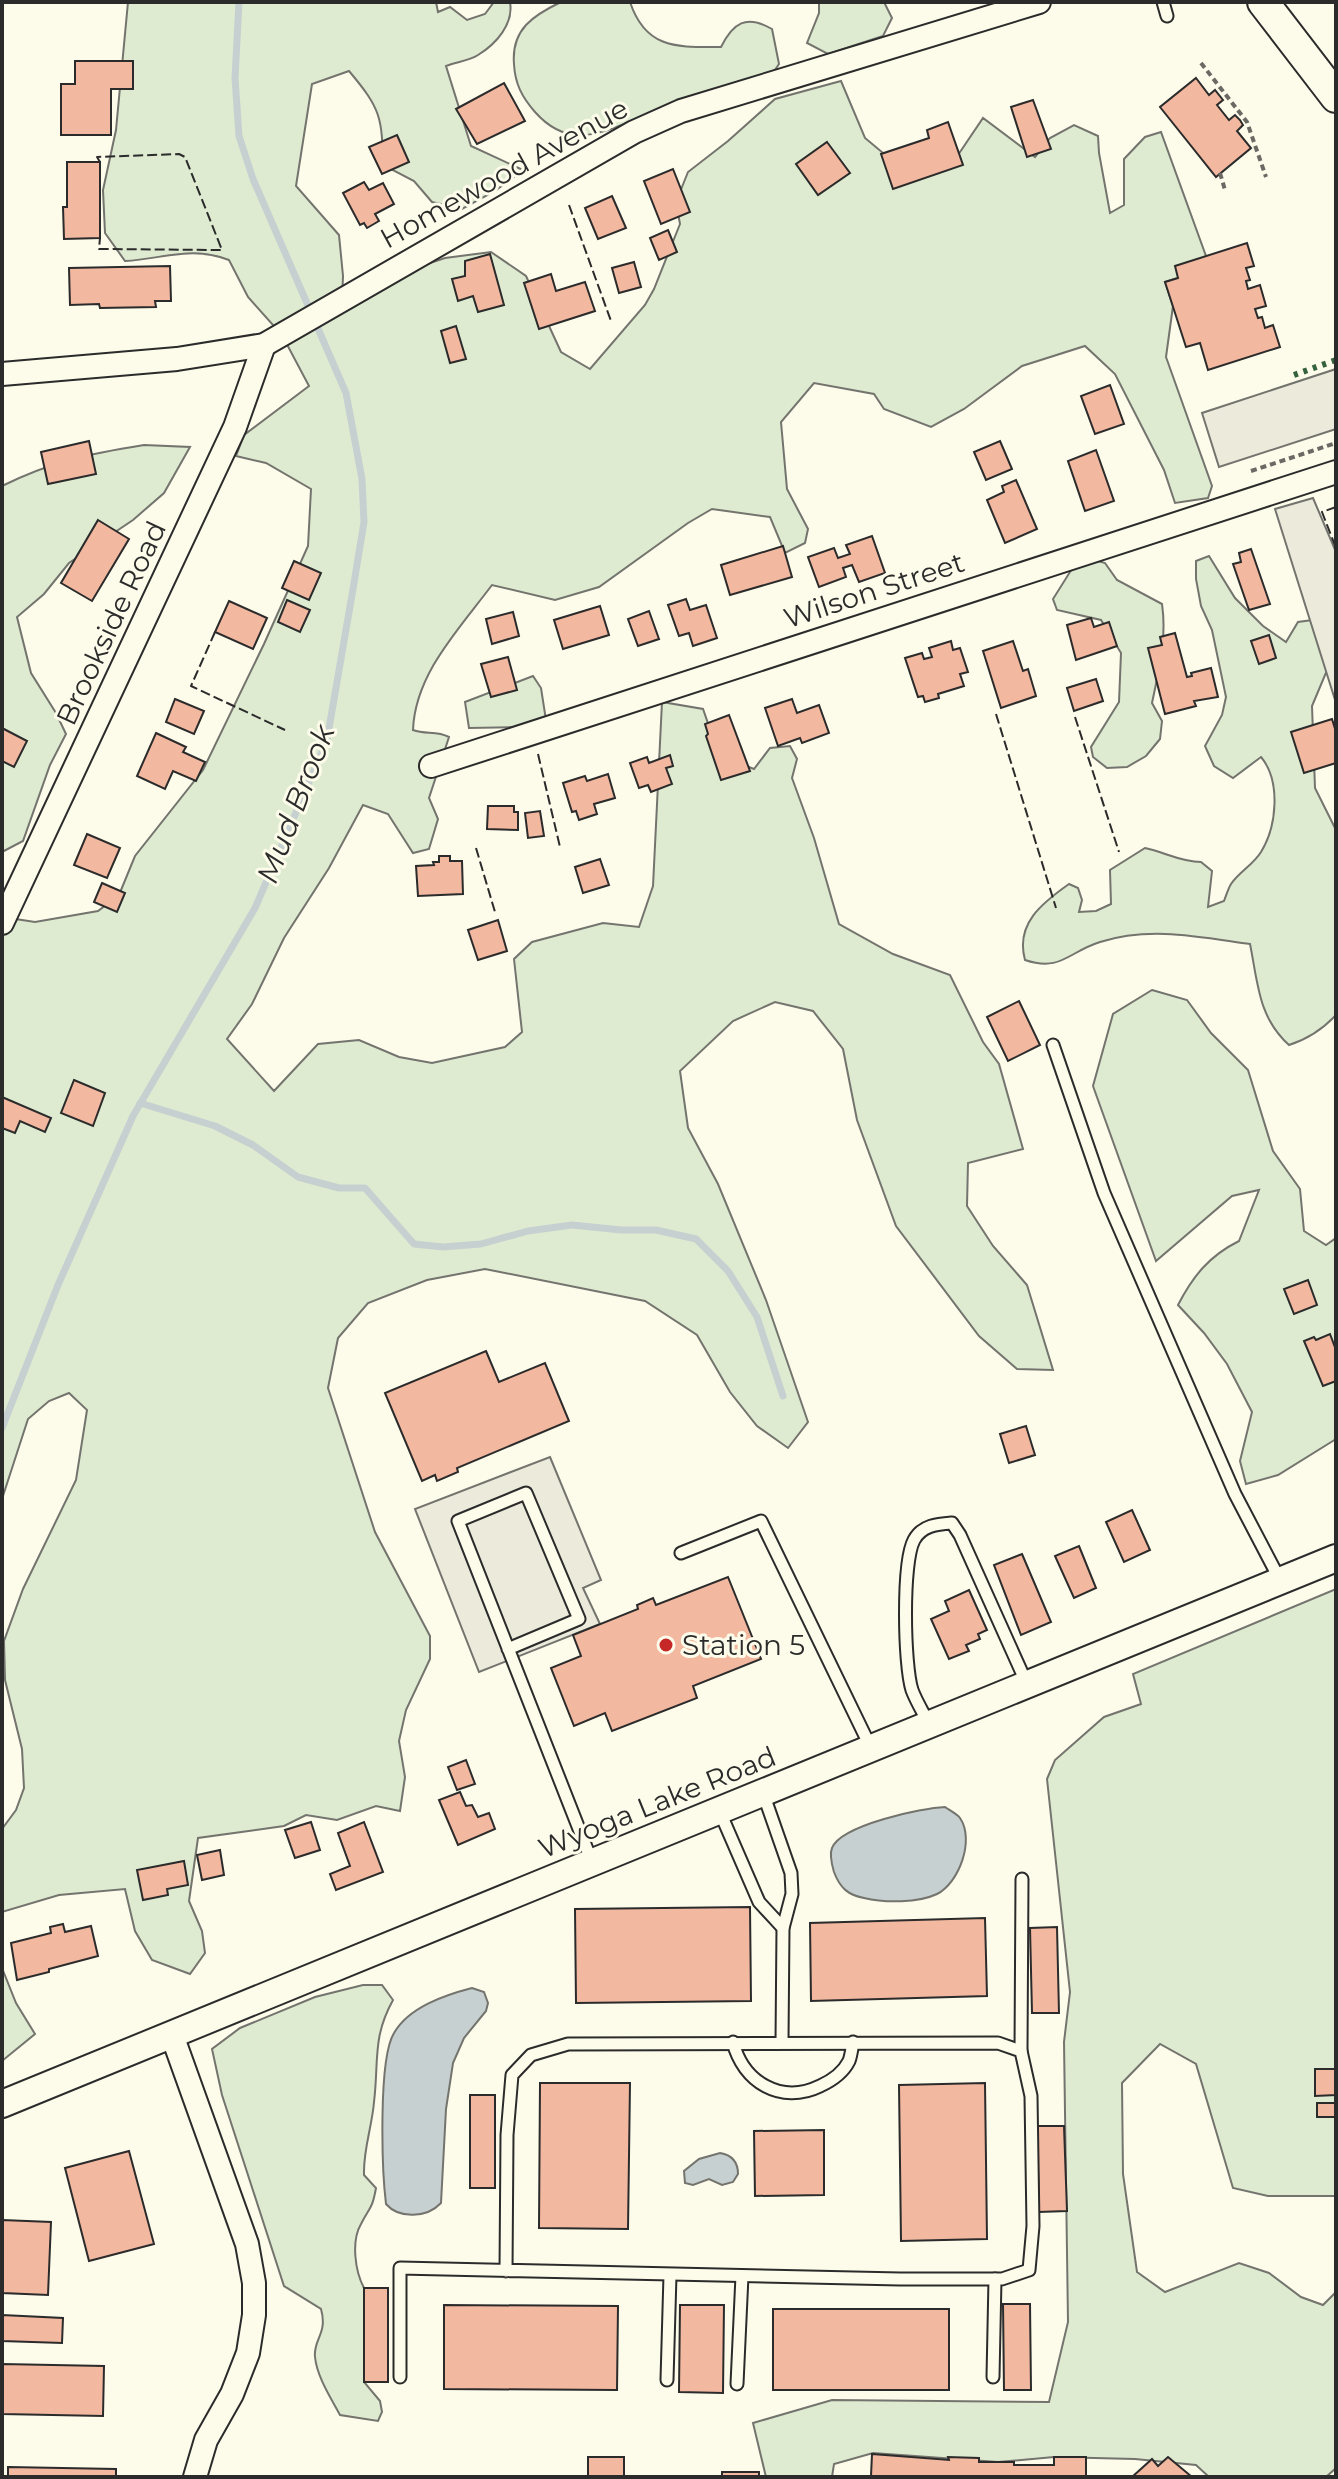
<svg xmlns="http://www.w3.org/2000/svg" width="1338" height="2479" font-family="Montserrat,sans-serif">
  <rect width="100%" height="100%" fill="#fdfbea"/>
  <g fill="#deebd1" stroke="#74746e" stroke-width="2">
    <path d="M128 2H436L438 12 450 7 467 20 485 14 494 2H510C514 24 496 44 478 55 469 61 456 62 446 66L471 146 523 170 495 191 462 209 432 202 414 181 383 165C382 117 381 109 349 71L312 84 296 186 339 235 343 276 342 301 400 273 445 258 491 252 526 276 561 352 590 369 645 305 654 289 680 224 676 202 688 172 728 141 775 99 841 81 865 138 889 158 958 155 983 118 1035 157 1050 138 1074 125 1098 136 1099 153 1110 213 1124 205V159L1145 137 1161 132 1206 256 1178 278 1165 282 1173 306 1166 357 1212 486 1208 498 1175 503 1164 470 1115 374 1085 346 1022 366 964 409 931 427 884 409 874 394 814 383 781 422 787 489 808 529 805 543 785 553 770 517 712 509 688 523 599 587 555 600 492 585C459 629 415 674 413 730 426 735 436 730 449 737L429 798 438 819 429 849 413 853 388 814 363 805 329 868 284 938 252 1004 227 1039 274 1091 318 1044 359 1040 399 1057 432 1063 505 1047 522 1032 514 959 532 942 603 923 639 927 653 886 662 702 703 709 719 755 754 769 770 748 790 746 797 759 792 778 814 838 839 924 893 954 950 975 983 1042 999 1064 1023 1149 968 1163 967 1206 993 1246 1027 1285 1053 1370 1017 1369 979 1336 896 1226 857 1120 843 1049 813 1011 775 1002 733 1021 680 1071 688 1128 718 1184 766 1300 808 1422 788 1448 757 1426 730 1392 697 1335 645 1301 485 1269 427 1280 368 1303 338 1338 328 1388 375 1532 430 1636V1659L406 1710 399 1741 405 1777 400 1811 376 1806 337 1820 306 1815 284 1826 198 1838 189 1901 202 1931 205 1953 190 1974 152 1960 135 1931 125 1889 59 1895 2 1912V1829L16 1810 24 1788 22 1749 5 1680 4 1641 23 1589 76 1480 87 1410 69 1393 49 1401 28 1419 2 1499V917L35 922 98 911 119 895 135 856 203 770 264 644 308 546 311 489 266 463 236 456 244 435 309 386 282 335 248 297 229 260C191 245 164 259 125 261L105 233 103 190 116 130Z"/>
    <path d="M561 2H630C646 50 678 47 721 47 733 23 746 14 772 29L779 64 768 80C731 90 694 101 657 112 612 125 575 157 535 112 522 97 515 84 514 64 511 29 534 15 561 2Z"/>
    <polygon points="819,2 884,2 892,18 883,36 828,54 807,43 819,13"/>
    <path d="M144 445 190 447 164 493 133 520 69 563 44 594 17 617 31 673 56 713 66 734 50 765 23 841 2 852V486C53 461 88 454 144 445Z"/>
    <path d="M1209 556 1235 598 1263 626 1286 642 1298 622 1327 618 1336 649 1312 706 1315 788 1336 830V1015C1322 1030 1308 1039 1289 1045 1258 1017 1258 983 1250 944 1200 937 1150 926 1100 942 1068 952 1061 972 1025 960 1015 924 1042 903 1069 884L1078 888 1082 900 1079 912 1096 911 1111 904 1110 870 1145 848C1164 852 1181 862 1201 862L1212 871 1208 907 1224 901C1226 896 1228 889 1231 884 1239 872 1253 865 1261 852 1277 826 1281 781 1261 757L1233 778 1214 766 1205 746 1222 715 1226 697 1212 630 1201 606 1196 579V561Z"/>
    <path d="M1091 559 1105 563 1117 580 1162 604C1167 638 1159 669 1152 703L1162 721 1160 739 1146 756 1127 767 1107 768 1093 757 1091 747 1119 702 1121 653 1101 620 1057 610 1053 599 1075 564Z"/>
    <polygon points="533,676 541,688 546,720 527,727 469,728 465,702"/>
    <path d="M1152 990 1187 1000 1211 1033 1248 1070 1273 1151 1300 1189 1304 1231 1326 1245 1336 1238V1439L1278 1475 1246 1484 1240 1461 1252 1412 1227 1364 1204 1333 1178 1305C1193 1276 1209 1256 1239 1241L1259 1190 1232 1196 1156 1261 1093 1086 1113 1014Z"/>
    <polygon points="1336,1589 1336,2196 1268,2196 1233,2188 1196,2064 1160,2044 1122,2083 1123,2174 1137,2272 1165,2292 1239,2263 1269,2273 1301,2297 1323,2305 1336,2292 1336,2468 1326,2477 1209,2477 1196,2465 1135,2459 1054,2457 998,2462 873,2453 834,2464 832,2477 766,2477 753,2423 832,2400 1049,2402 1068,2322 1064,2042 1070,1992 1047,1779 1055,1760 1104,1717 1141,1704 1133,1674"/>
    <polygon points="2,1968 16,2003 35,2034 2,2061"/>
    <path d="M363 1985H382L393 2000C372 2038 379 2061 374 2102 372 2127 363 2150 364 2175L376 2188C372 2210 370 2206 361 2224 351 2241 355 2271 364 2288V2382L380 2401 382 2412 378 2421 340 2415C331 2398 317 2377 315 2357 313 2339 328 2334 321 2309L284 2286 222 2095 212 2049 240 2028 315 1997Z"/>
  </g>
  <g fill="#eceadb" stroke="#74746e" stroke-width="2">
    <polygon points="1336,369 1336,429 1219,467 1202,413"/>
    <polygon points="1313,498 1336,552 1336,703 1275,509"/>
    <polygon points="550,1457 601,1580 583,1588 600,1624 479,1672 415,1509"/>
  </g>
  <g fill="#c7d0d0" stroke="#74746e" stroke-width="2">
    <path d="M945 1807C949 1810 957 1814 960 1818 975 1840 959 1883 937 1894 918 1903 885 1903 864 1898 848 1895 840 1888 834 1872 832 1865 829 1855 832 1848 841 1825 922 1808 945 1807Z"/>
    <path d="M472 1988 484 1992 488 2003 486 2011 464 2038 453 2063 446 2109 441 2203C427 2218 399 2219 386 2204 382 2171 378 2059 394 2033 409 2007 445 1995 472 1988Z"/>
    <path d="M720 2153C732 2155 738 2162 738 2174L733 2182 722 2185 709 2179 693 2185 685 2183 684 2171 699 2159Z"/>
  </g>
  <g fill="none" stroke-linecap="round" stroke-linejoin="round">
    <g stroke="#c7d0d0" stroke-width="7">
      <polyline points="140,1103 215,1126 253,1145 298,1177 339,1188 365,1188 414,1244 443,1247 481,1244 528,1231 572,1225 621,1230 656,1230 696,1239 728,1271 757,1317 783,1396"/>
      <polyline points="2,1428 58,1285 133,1116 255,908 327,740 353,589 364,522 362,479 346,393 253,179 239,136 235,78 239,2"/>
    </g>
  </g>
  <g fill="#f2b8a0" stroke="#2b2b2b" stroke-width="2">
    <polygon points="75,61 133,61 133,89 111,89 111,135 61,135 61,84 75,84"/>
    <polygon points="1196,78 1209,95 1215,90 1223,100 1217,105 1229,120 1235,115 1240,120 1243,125 1237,131 1251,148 1216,177 1160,107"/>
    <polygon points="504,83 525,121 477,144 456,109"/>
    <polygon points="1033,100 1051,149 1027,157 1011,107"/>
    <polygon points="948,122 963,165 893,189 881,154 929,138 927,130"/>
    <polygon points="397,135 409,162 382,174 369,147"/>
    <polygon points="827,142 850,173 818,195 796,164"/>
    <polygon points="67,162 100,162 100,238 64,239 63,207 67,207"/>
    <polygon points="673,169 690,212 661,224 644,181"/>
    <polygon points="364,182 369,190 383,183 394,204 375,214 379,221 367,228 364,223 360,225 343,193"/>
    <polygon points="612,196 626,228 598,239 585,208"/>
    <polygon points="668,230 677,252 659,260 650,238"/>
    <polygon points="1247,243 1254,266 1246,268 1250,280 1246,281 1248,289 1260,285 1266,306 1255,309 1258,318 1262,317 1265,328 1273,325 1280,347 1208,370 1200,343 1186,347 1165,282 1178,278 1175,266"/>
    <polygon points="490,254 504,305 478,312 473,296 458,301 452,279 465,276 465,261"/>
    <polygon points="634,262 641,287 619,293 612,268"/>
    <polygon points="170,266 171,301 155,301 156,307 100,308 99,304 70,305 69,268"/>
    <polygon points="551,274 556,291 585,282 595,311 539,329 524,283"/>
    <polygon points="456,326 466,359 450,363 441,331"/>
    <polygon points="1110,385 1124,424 1095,434 1081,396"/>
    <polygon points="89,441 96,474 48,484 41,452"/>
    <polygon points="1000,441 1012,469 986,480 974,452"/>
    <polygon points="1096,450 1114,501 1085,511 1068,461"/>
    <polygon points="1016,480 1037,529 1005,543 987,500 1004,492 1002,486"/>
    <polygon points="98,520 129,539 92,601 61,583"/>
    <polygon points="872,536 885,573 859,582 852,565 843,568 846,577 819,587 808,557 834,548 838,558 850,554 846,545"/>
    <polygon points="783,546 792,577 730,595 721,565"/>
    <polygon points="1251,549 1270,604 1249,610 1233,564 1241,562 1239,553"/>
    <polygon points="294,561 321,573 309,600 282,588"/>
    <polygon points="686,599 690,610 706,605 717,638 693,646 689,633 679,636 668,605"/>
    <polygon points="287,600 310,610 300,632 278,622"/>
    <polygon points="229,601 267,618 253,649 215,632"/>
    <polygon points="600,606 609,635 563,649 554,620"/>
    <polygon points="649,611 659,639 638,646 628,619"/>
    <polygon points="513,612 519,636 492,644 486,619"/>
    <polygon points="1091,618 1094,627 1109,622 1117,646 1076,660 1067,625"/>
    <polygon points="1175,633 1187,677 1192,676 1191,673 1211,668 1218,697 1194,701 1196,706 1165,714 1148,648 1162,645 1160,637"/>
    <polygon points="1269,635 1276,658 1259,664 1251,641"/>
    <polygon points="951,641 953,650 960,648 968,672 960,674 964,686 938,694 939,698 925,702 923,696 918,697 905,658 922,653 924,659 932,657 929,648"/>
    <polygon points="1013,641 1023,671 1028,669 1036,696 1001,708 983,651"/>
    <polygon points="508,657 517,690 491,697 481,664"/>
    <polygon points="1096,679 1103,701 1074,711 1067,688"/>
    <polygon points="175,699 204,711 194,734 166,722"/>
    <polygon points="792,699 797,713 819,705 829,733 802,743 800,738 778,746 765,708"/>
    <polygon points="729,715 750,771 721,780 706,736 708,734 705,724"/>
    <polygon points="1332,719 1336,732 1336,763 1304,773 1291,732"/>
    <polygon points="2,728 27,741 14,767 2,761"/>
    <polygon points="156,733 186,747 183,752 205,762 196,781 173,771 165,789 137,776"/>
    <polygon points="670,755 673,766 666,768 672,784 651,792 648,785 639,788 630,763 647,757 649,763"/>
    <polygon points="608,774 615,798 594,804 597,814 579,820 576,811 572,812 563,783 585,776 587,781"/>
    <polygon points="488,806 514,806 514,812 518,812 518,830 487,829"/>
    <polygon points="540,811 544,836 528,838 525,813"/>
    <polygon points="87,834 120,848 107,878 74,865"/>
    <polygon points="439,856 450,856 450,861 462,861 463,894 418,896 416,866 434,865 433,862 439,862"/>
    <polygon points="600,859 609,885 583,893 575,867"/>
    <polygon points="102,883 125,893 117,912 94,902"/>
    <polygon points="498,920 507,951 478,960 468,930"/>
    <polygon points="1019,1001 1040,1045 1008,1061 987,1017"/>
    <polygon points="74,1080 105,1093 93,1126 61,1113"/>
    <polygon points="2,1097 51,1118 45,1132 20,1121 15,1133 2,1128"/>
    <polygon points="1308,1280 1317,1305 1294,1314 1284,1289"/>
    <polygon points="1330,1334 1336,1350 1336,1381 1323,1386 1304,1341 1314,1337 1316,1340"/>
    <polygon points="486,1351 499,1382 545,1363 569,1421 457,1468 458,1472 437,1481 435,1475 422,1481 385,1393"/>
    <polygon points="1026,1426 1035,1455 1009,1463 1000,1434"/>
    <polygon points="1132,1510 1150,1550 1124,1562 1106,1522"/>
    <polygon points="1079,1546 1096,1588 1074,1598 1055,1556"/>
    <polygon points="1022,1554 1051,1622 1021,1635 994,1565"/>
    <polygon points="728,1577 761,1659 693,1686 697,1698 612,1731 605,1713 574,1726 551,1668 581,1656 573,1635 638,1609 637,1605 653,1598 656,1605"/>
    <polygon points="969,1590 987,1630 978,1634 980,1639 966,1645 969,1651 949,1659 931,1619 949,1611 945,1601"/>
    <polygon points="466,1760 475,1784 457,1790 448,1767"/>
    <polygon points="460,1792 466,1806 472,1805 478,1817 489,1813 495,1829 458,1845 439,1800"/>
    <polygon points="311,1822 320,1850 295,1858 285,1830"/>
    <polygon points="364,1822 383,1872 336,1890 330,1874 350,1866 338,1833"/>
    <polygon points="220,1850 224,1875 202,1880 197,1855"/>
    <polygon points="184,1861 188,1885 167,1889 168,1895 143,1900 137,1870"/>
    <polygon points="750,1907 751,2001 576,2003 575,1909"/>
    <polygon points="985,1918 987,1996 811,2001 810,1923"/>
    <polygon points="63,1924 65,1932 91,1926 98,1956 49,1969 49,1972 17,1980 11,1943 51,1933 50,1927"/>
    <polygon points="1057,1927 1059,2013 1032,2013 1030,1928"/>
    <polygon points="1315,2069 1336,2069 1336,2095 1315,2096"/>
    <polygon points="540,2083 630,2083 628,2229 539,2228"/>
    <polygon points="985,2083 987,2239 901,2241 899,2085"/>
    <rect x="470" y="2095" width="25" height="93"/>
    <rect x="1317" y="2103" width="19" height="14"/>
    <polygon points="1037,2126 1064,2126 1067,2211 1039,2212"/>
    <polygon points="824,2130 824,2195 755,2196 754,2131"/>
    <polygon points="129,2151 154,2244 89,2261 65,2168"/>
    <polygon points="2,2220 51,2222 48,2295 2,2293"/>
    <rect x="364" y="2288" width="24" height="94"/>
    <polygon points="1003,2304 1030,2304 1031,2390 1004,2390"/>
    <polygon points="444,2305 618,2306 617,2390 444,2389"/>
    <polygon points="680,2305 724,2305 723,2393 679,2392"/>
    <rect x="773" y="2309" width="176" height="81"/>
    <polygon points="2,2315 63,2318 62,2343 2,2341"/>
    <polygon points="2,2364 104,2366 103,2416 2,2414"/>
    <polygon points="872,2454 949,2460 948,2457 979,2458 979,2462 1014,2462 1014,2465 1054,2465 1054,2457 1086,2457 1086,2477 867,2477 871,2476"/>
    <rect x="588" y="2457" width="36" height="20"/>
    <polygon points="1168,2457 1192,2477 1132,2477 1152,2459 1158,2466"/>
    <polygon points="8,2467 116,2469 116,2477 8,2477"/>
    <rect x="722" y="2472" width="37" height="5"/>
  </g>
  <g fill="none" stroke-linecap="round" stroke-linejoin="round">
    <defs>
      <g id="service">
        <polyline points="1163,2 1167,16"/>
        <polyline points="1053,1045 1104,1193 1235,1494 1280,1580"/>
        <polyline points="681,1553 761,1521 871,1748"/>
        <polyline points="508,1649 579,1619 526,1493 458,1521 592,1862"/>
        <path d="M929 1724C923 1712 916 1701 912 1690 904 1665 902 1562 914 1540 922 1525 938 1524 952 1523L960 1535 1027 1684"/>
        <polyline points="763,1793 791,1873 792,1894 783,1928 782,2042"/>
        <polyline points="719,1810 759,1902 783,1928"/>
        <path d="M733 2042C743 2082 781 2105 820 2086 831 2081 843 2073 849 2061 851 2056 852 2048 853 2042"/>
        <polyline points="1021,2051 1022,1879"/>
        <polyline points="400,2377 400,2268 900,2279 1002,2279 1029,2270 1033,2226 1031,2096 1021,2051 998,2043 568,2044 531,2055 512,2075 507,2135 506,2271"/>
        <polyline points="993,2377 995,2279"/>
        <polyline points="667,2380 670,2275"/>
        <polyline points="737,2384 742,2276"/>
      </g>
      <g id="minor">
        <polyline points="2,374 177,359 264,345 634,132 681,111 1039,2"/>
        <polyline points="431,766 1336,472"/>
        <polyline points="2,923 235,427 264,345"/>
        <polyline points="172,2035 247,2244 254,2283 254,2315 248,2353 232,2394 206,2440 195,2477"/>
      </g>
      <polyline id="tertiary" points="2,2104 1336,1558"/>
      <polyline id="secondary" points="1263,2 1336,97"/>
    </defs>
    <use href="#service" stroke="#2b2b2b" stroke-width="15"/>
    <use href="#minor" stroke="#2b2b2b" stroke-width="26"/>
    <use href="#tertiary" stroke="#2b2b2b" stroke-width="30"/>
    <use href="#secondary" stroke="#2b2b2b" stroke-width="34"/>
    <g stroke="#6a6964" stroke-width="4" stroke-dasharray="6 4" stroke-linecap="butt">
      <polyline points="1201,63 1247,122 1266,177"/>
      <polyline points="1220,173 1225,190"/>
      <polyline points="1251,471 1336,443"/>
    </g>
    <use href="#service" stroke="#fdfbea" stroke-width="11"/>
    <use href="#minor" stroke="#fdfbea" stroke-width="22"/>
    <use href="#tertiary" stroke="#fdfbea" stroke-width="26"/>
    <use href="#secondary" stroke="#fdfbea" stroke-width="30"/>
    <polyline stroke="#34623c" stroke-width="6" stroke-dasharray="4 6" stroke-linecap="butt" points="1294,375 1336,360"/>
    <g stroke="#2b2b2b" stroke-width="2" stroke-dasharray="10 4" stroke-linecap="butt">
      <polyline points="100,162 97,157 179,154 185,157 222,250 99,249 100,238"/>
      <polyline points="569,205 611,321"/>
      <polyline points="1336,507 1322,512 1336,548"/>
      <polyline points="215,632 191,686 285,730"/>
      <polyline points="996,714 1056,908"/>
      <polyline points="1075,717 1119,852"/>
      <polyline points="538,754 560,847"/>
      <polyline points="476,848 495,912"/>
    </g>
  </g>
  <circle fill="#c62828" stroke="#fdfbea" stroke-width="3" cx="666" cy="1645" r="8"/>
  <g text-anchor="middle" stroke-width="6" stroke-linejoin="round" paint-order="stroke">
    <g font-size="28" fill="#2b2b2b" stroke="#fdfbea">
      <text transform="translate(504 173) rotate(-29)" y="10">Homewood Avenue</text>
      <text transform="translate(874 590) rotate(-18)" y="10">Wilson Street</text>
      <text transform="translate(111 623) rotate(-65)" y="10">Brookside Road</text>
      <text transform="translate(657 1802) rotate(-22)" y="10">Wyoga Lake Road</text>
    </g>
    <g font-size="28" fill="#2b2b2b" stroke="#fdfbea" text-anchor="start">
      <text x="682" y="1655">Station 5</text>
    </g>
    <g font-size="30" font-style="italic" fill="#2b2b2b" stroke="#fdfbea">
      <text transform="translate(296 804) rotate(-69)" y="10">Mud Brook</text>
    </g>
  </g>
  <rect width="1338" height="2479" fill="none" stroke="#2b2b2b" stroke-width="8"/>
</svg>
